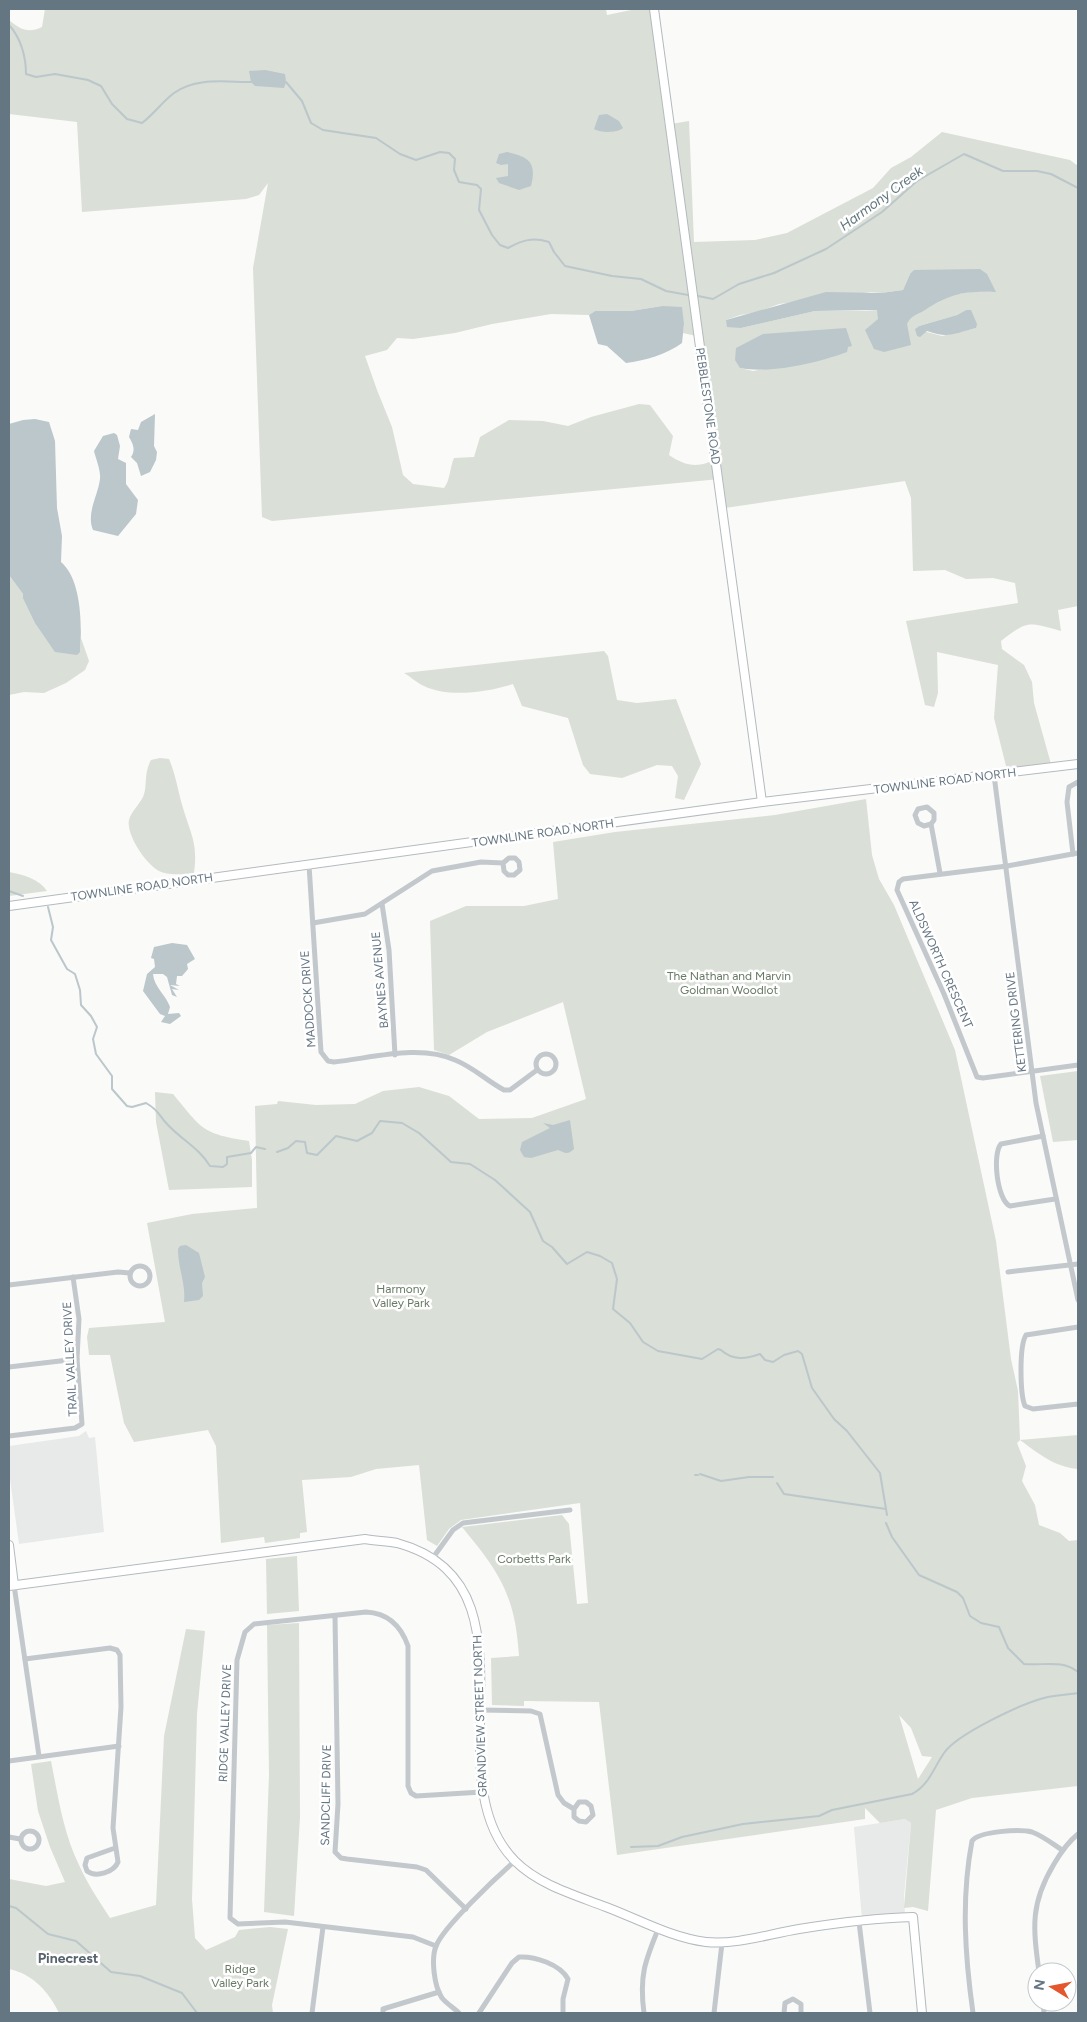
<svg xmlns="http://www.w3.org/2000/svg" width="1087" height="2022" font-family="Figtree,sans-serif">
  <rect width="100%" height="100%" fill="#fafaf8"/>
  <g fill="#e8e9e9">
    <polygon points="86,1431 89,1438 95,1437 104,1532 19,1544 9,1472 9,1446 79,1436"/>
    <polygon points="905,1819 911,1823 904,1896 905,1915 862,1919 854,1827"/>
  </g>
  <g fill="#dadfd7" fill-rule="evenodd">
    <path d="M45 9H606L607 15 636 9H650L665 125 689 121 694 242 755 240 787 233 873 188 891 168 911 157 942 132 1070 160 1078 166V606L1058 610 1061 631C1028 622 1028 620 1001 641L1002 649 1024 665 1032 682 1034 703 1051 764 1007 770 994 718 998 665 937 652 938 693 934 707 925 705 906 621 1018 603 1015 583 993 578 966 579 945 570 913 571 911 498 905 481 725 508 720 479 272 521 262 517 253 268 268 183 259 195 246 199 82 212 77 122 9 114V20C20 29 28 34 42 27ZM910 274 995 292 975 291 952 295 910 317 906 324 878 319V310L866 311H815L741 328 726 320 740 315 758 312 779 304 871 292 881 293 903 290ZM662 306 684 324 683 333 696 336 717 458C699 469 685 466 669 455L673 436 650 405 639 404 591 417 568 426 543 421 509 420 480 437 474 457 454 458C450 467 450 481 444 488L413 484 403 475 392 427 377 390 365 356 387 350 397 338 413 339 455 333 492 324 551 314 589 315 595 311H631ZM966 310 976 328 942 336 915 329 919 326 957 315ZM833 357 753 371 740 368Z"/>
    <polygon points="9,575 23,594 80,652 81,638 89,661 85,670 66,683 44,693 24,692 9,695"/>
    <path d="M604 651 608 656 617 700 637 703 676 699 701 764 684 800 675 798 678 776 672 766 657 765 622 778 590 774 583 765 568 718 522 706 513 684C488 692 448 698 424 686 417 683 411 677 404 673Z"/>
    <path d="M160 758 169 759C176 775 178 792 183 808 191 835 198 843 194 873 184 874 168 876 159 871 146 864 126 835 129 820 131 812 139 805 143 797 148 786 143 775 151 760Z"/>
    <path d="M866 799 872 855 879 879 894 905 955 1050 996 1241 1011 1359 1018 1391 1020 1440 1078 1435V1469C1055 1467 1039 1454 1020 1440L1017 1443 1026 1466 1022 1481 1035 1505 1039 1525 1060 1533 1069 1541 1078 1540V1786L972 1798 936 1810 928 1911 913 1907 904 1908 911 1823 905 1819 880 1823 865 1808V1819L617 1855 599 1702 524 1701V1706L492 1705 491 1658 519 1656C515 1595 500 1573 462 1527L562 1515 569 1524 577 1604 588 1603 580 1503 461 1520 449 1529 437 1546 427 1540 419 1465 376 1469 351 1477 302 1480 307 1532 300 1533V1538L265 1543 264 1537 221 1543 216 1446 208 1430 134 1442 124 1423 110 1355H89L87 1337 89 1328 165 1322 147 1223 192 1214 257 1208 255 1106 277 1104 278 1101 316 1105 355 1104 383 1091 419 1087 449 1096 479 1119 532 1118 586 1099 563 1002 487 1032 449 1055 434 1050 430 921 466 906H524L558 899 553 842 615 832 775 815ZM899 1715 911 1728 922 1756 932 1757 918 1779Z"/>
    <path d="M9 872C22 874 39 879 47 891L9 896Z"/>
    <polygon points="1078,1071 1078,1140 1053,1142 1040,1076"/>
    <path d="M155 1092 173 1094C202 1129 202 1134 249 1141L252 1160V1187L169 1190 156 1122Z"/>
    <polygon points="297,1556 299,1611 267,1614 266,1559"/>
    <polygon points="299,1623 300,1817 294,1916 264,1912 269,1775 267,1625"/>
    <path d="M186 1629 205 1631 197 1714 192 1899 195 1938 206 1950 235 1937 239 1930 270 1927 288 1929 272 2005 273 2013H59C49 1992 33 1974 9 1969V1879L46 1886 65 1882 50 1847 38 1811 31 1764 51 1761C58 1796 63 1832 79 1865 87 1883 99 1901 110 1918L156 1905 164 1736Z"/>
  </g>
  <g fill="#bbc7cb">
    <polygon points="265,70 285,74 286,82 284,88 255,86 251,82 249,71"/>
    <path d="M607 114 619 121 623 128C617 133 601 133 594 129L599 115Z"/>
    <path d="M507 152C529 157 537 162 531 186L519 190 499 183 496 178 508 176V164L501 165 496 163 499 154Z"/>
    <path d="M980 269 987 274 996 292C964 291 952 293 925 310 917 315 911 315 907 324L911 345 884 352 874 349 865 330 878 319 877 310 815 311 741 328 727 327 726 320 826 292 881 293 903 290 910 274 914 270Z"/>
    <path d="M662 306 682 307 684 324 682 343C667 354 644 361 626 363L607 346 598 344 589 315 595 311H631Z"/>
    <path d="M966 310H971L977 324 976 328C955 333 949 339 927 331L920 337 917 336 915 329 919 326 957 315Z"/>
    <path d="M846 328 852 346 848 347 847 352C818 363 770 374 740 368L735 360 736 348 763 334Z"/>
    <path d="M155 414 154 446 157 452 156 460 150 472 141 476 137 463 131 457C136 450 133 444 129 437L131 429 138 430 141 422Z"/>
    <path d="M35 419 49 422 55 441 57 508 62 536 61 562C82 580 82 626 80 652L77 655 55 652 35 623 23 598V594L9 575V424L23 420Z"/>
    <path d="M114 433 117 435 120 446 118 459 126 463V484L138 500 136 514 118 536 93 530C86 513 98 496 100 479 101 471 96 459 94 451L103 436Z"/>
    <path d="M172 943 187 945 195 959 187 964 188 969 182 976H177L176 984 180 986 170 985 179 990 172 989 177 997 172 995 167 977 163 974H153C154 987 166 995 170 1007L168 1014 179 1013 181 1016 170 1024 161 1022 165 1016 160 1014 143 991 147 974 155 967 154 959 151 958 154 947Z"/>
    <path d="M570 1120 574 1149C568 1155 565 1153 558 1150L531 1158 524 1157 520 1150 522 1142 550 1128 543 1123 553 1125Z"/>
    <path d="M186 1245 199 1253 205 1277 202 1283 203 1296 199 1300 184 1302C186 1283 178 1269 178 1249L180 1246Z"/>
  </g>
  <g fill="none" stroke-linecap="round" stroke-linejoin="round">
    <g stroke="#bbc7cb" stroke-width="2">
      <path d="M9 25C21 38 26 57 26 74L36 77 55 74 88 80 101 86 112 104 127 119 142 123C154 114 162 102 174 93 196 77 225 82 251 82"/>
      <path d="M286 82 302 101 311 123 323 130 376 138 400 154 416 160 440 152 449 153 455 159 454 170 459 182 477 185 481 189 479 210 492 235 500 245 508 248C523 240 532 237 549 242L554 252 565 266 612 276 641 279 666 291 688 295"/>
      <polyline points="698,296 713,299 739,284 774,273 826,249 882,212 917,181 964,154 1003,171 1037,171 1051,174 1078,188"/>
      <polyline points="9,891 23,896"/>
      <path d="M48 907 53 927 51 940 67 969 75 974 80 990 81 1005 91 1016 97 1027 93 1039 96 1054 112 1076V1089L127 1106 132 1107 146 1103C160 1111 158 1115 168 1125 182 1140 199 1148 210 1166L223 1167 227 1164V1157L251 1153 256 1147 265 1149"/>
      <path d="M277 1152 288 1148 296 1141 305 1142 307 1153 317 1155 336 1136 357 1141 372 1133 380 1121 402 1123 419 1133 451 1162 470 1164 495 1180 530 1212 543 1241 552 1247 567 1264 587 1252 600 1256 612 1263 617 1279 613 1309 630 1323 643 1342 658 1351 702 1359 718 1349 721 1350C733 1361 746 1359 760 1354L765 1360 773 1362 784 1355 798 1351 802 1354 812 1388 834 1419 847 1431 880 1473 887 1515"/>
      <polyline points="700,1474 721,1481 749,1477 773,1477"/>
      <polyline points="695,1475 698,1475"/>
      <polyline points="777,1483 784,1494 886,1509"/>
      <path d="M886 1523 892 1537 919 1575 957 1592 963 1598 970 1616 981 1623 999 1627 1008 1648 1024 1664C1043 1666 1062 1659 1078 1672"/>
      <path d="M631 1847 658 1846 682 1837 743 1824 819 1816 832 1810 912 1794C929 1785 933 1769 944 1753 957 1734 1021 1704 1044 1698 1055 1695 1067 1695 1078 1693"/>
      <polyline points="9,1906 16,1908 48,1934 76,1941 111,1972 140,1976 182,1993 197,2013"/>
    </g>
    <defs>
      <g id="secondary">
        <polyline points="654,9 762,802"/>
        <polyline points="9,906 762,802 1078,764"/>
        <polyline points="9,1545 14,1585"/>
        <path d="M9 1586 365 1539C375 1541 387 1541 397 1543 547 1584 430 1776 515 1861 539 1885 575 1895 606 1907 638 1919 672 1938 706 1942 737 1945 768 1934 799 1929 836 1923 875 1918 913 1917L922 2013"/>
      </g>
    </defs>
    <use href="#secondary" stroke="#b3babf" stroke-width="10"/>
    <g stroke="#c3c8cc" stroke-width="5">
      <polyline points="994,775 1036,1103 1078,1300"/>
      <polyline points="931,824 924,826 918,823 915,815 918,809 927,807 934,813 934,820 931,824 940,873"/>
      <polyline points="1078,853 1007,866 903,879 899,882 897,890 944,994 977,1077 983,1078 1078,1065"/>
      <polyline points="1073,854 1067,802 1069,787 1078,782"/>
      <path d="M309 865 321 1052 328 1061 334 1062C372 1058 420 1044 455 1060 473 1067 487 1081 504 1090H510L537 1070"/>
      <polyline points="382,904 389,950 395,1055"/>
      <polyline points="313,923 365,914 432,871 481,862 503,863 504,871 508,875 514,875 520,870 519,862 515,858 509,858 503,863"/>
      <circle cx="546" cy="1064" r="10"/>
      <path d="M1043 1136 1001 1144C992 1154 997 1200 1010 1206L1055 1199"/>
      <circle cx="140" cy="1276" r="10"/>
      <polyline points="1008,1272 1078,1264"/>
      <polyline points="9,1285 118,1272 130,1273"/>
      <path d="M1078 1327 1026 1335C1019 1346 1020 1394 1025 1406L1033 1409 1078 1404"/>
      <polyline points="9,1367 77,1359"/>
      <polyline points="9,1436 75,1428 82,1424 77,1359 79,1319 73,1277"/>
      <polyline points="432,1559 453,1530 463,1523 570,1510"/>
      <polyline points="14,1585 39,1756"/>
      <polyline points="335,1617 338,1804 335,1852 341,1858 347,1859 417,1867 426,1870 466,1909"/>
      <path d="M25 1659 110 1648 117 1650 120 1655 121 1707 113 1828 118 1862C114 1872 96 1878 87 1871L85 1865 87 1858 115 1848"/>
      <polyline points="481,1710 531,1711 540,1714 558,1795 564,1803 574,1809 574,1817 579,1821 586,1822 593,1815 591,1806 586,1802 579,1802 574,1809"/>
      <polyline points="9,1761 119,1746"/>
      <circle cx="30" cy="1840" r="9"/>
      <polyline points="9,1837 20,1839"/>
      <polyline points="859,1922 870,2013"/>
      <path d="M436 1946 413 1937 285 1922 238 1924 230 1918 237 1660 245 1632 254 1624 366 1612C388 1613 401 1626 408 1646V1786L411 1793 416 1796 482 1792"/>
      <path d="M1039 1972C1033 1927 1030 1904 1054 1864 1061 1852 1068 1842 1078 1834"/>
      <polyline points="1043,2002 1044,2013"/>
      <polyline points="312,2013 323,1927"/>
      <polyline points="383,2013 383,2009 439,1992"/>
      <path d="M459 2013C454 2008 447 2004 442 1998 434 1986 431 1959 436 1946 444 1926 497 1877 515 1861"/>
      <path d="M479 2013 512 1963 519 1957C534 1956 560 1964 568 1979L563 1999V2013"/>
      <path d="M644 2013C639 1976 645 1961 659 1927"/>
      <polyline points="714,2013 722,1943"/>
      <polyline points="784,2013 785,2003 793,1999 801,2004 801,2013"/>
      <path d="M973 2013C965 1956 961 1899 972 1841 979 1831 1020 1829 1032 1832 1043 1836 1053 1844 1062 1850"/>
    </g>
    <use href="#secondary" stroke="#fff" stroke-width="8"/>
  </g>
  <g text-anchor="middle" stroke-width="5" stroke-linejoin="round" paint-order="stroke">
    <g font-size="12" fill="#657683" stroke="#fff">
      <text transform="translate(708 406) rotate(82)" y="4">PEBBLESTONE ROAD</text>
      <text transform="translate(945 781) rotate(-7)" y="4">TOWNLINE ROAD NORTH</text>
      <text transform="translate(543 833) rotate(-8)" y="4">TOWNLINE ROAD NORTH</text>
      <text transform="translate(142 887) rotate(-8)" y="4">TOWNLINE ROAD NORTH</text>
      <text transform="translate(941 964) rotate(66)" y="4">ALDSWORTH CRESCENT</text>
      <text transform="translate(380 980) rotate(-95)" y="4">BAYNES AVENUE</text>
      <text transform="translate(308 999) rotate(-94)" y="4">MADDOCK DRIVE</text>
      <text transform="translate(1016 1022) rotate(-97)" y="4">KETTERING DRIVE</text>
      <text transform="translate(70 1359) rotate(-93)" y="4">TRAIL VALLEY DRIVE</text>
      <text transform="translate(480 1716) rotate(-92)" y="4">GRANDVIEW STREET NORTH</text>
      <text transform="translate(225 1723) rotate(-88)" y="4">RIDGE VALLEY DRIVE</text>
      <text transform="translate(326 1795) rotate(-89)" y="4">SANDCLIFF DRIVE</text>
    </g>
    <g font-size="12" fill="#687a64" stroke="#fff">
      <text x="729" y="980">The Nathan and Marvin<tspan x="729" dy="14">Goldman Woodlot</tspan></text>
      <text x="401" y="1293">Harmony<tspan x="401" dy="14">Valley Park</tspan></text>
      <text x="534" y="1563">Corbetts Park</text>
      <text x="240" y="1973">Ridge<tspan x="240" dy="14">Valley Park</tspan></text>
    </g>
    <g font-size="14" font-style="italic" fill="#60757c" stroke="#fff">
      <text transform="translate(881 198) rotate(-36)" y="5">Harmony Creek</text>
    </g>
    <g font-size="14" font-weight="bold" fill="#57646e" stroke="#fff">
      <text x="68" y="1963">Pinecrest</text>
    </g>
  </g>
  <rect width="1087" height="2022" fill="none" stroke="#657683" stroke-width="20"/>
  <g transform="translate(1052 1987) rotate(280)"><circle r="24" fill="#ffffff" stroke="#c1c8cd"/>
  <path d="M0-4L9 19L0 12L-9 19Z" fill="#e4572e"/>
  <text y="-8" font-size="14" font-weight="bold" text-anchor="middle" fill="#657683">N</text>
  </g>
</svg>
